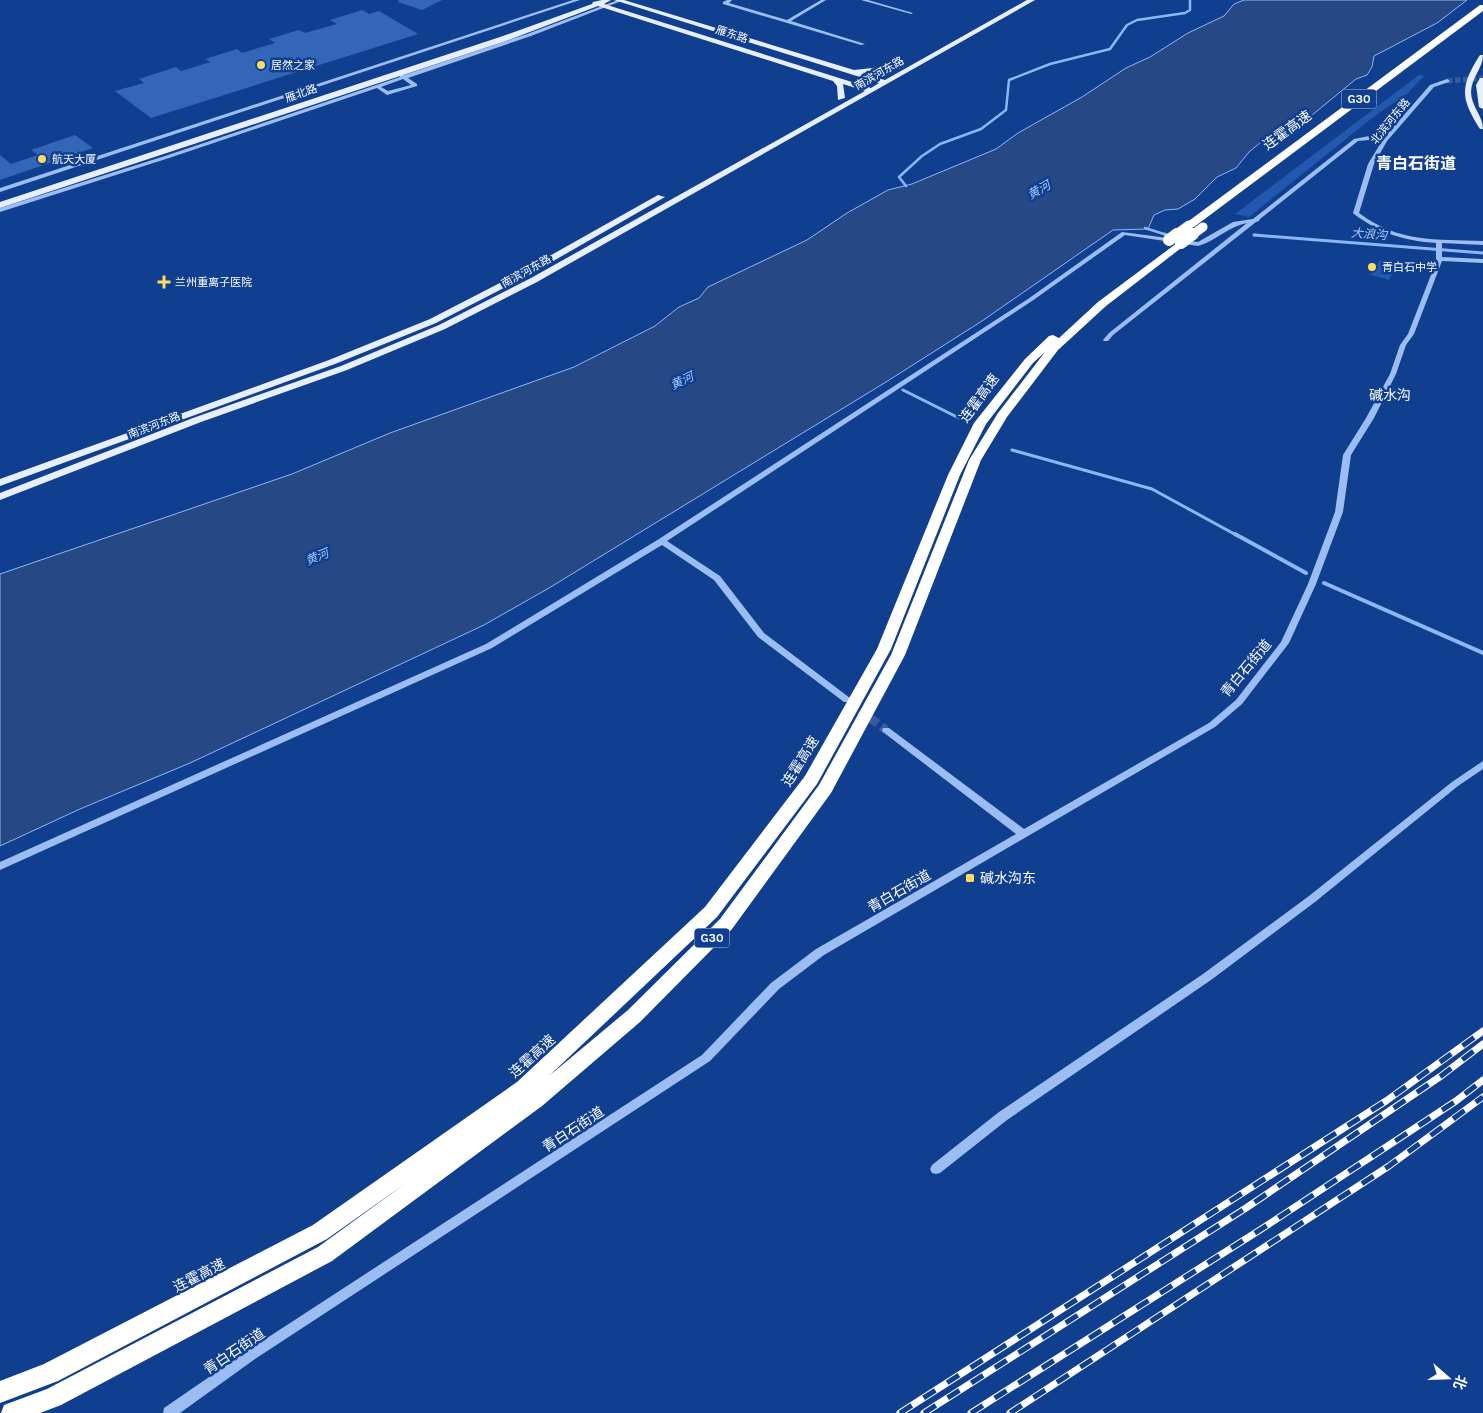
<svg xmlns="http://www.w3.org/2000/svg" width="1483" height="1413" font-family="Karla,'Noto Sans SC',sans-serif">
  <rect width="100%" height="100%" fill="#113f90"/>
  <g fill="#2358af">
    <polygon points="1419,75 1424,76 1408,93 1372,118 1249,217 1235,214"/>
    <polygon points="1380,260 1398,264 1389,280 1371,275"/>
  </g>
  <polygon fill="#264985" stroke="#8db6f6" points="1244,0 1467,0 1437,23 1374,56 1372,67 1367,75 1356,79 1306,120 1295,126 1278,128 1249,152 1236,168 1217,177 1195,199 1178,209 1165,210 1154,215 1148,229 1113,230 982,321 886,382 549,588 484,625 190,763 80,809 0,846 0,574 292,474 390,433 574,367 655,326 679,307 699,298 708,287 807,240 847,213 888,190 912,184 996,149 1018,133 1082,97 1126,68 1150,57 1188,33 1224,16 1234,4"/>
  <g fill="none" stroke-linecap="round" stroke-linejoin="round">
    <g stroke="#8db6f6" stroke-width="2.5">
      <polyline points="906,186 899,177 922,156 940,144 981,129 1006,110 1009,80 1050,64 1110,49 1127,25 1137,20 1185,13 1190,10 1190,0"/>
      <polyline points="1145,228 1167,235"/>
      <polyline points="1254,235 1257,235"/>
    </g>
    <g stroke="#8db6f6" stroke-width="3">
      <polyline points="1164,234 1167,235"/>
      <polyline points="1254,235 1483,253"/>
      <polyline points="903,390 965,421"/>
      <polyline points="1012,450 1152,489 1238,536"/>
    </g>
    <g stroke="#8db6f6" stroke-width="4">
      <polyline points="1235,534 1306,573"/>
      <polyline points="1324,583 1483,653"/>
    </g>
  </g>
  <g fill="#3466b7">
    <polygon points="399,0 442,0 422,10 398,2"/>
    <polygon points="362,10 369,14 379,11 418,34 151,118 115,91 144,83 139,79 176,67 181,71 211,62 205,59 237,49 242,53 275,43 269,39 299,30 305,33 337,24 330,20"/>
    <polygon points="75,135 93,148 0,180 0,155 11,164 38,155 31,150"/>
  </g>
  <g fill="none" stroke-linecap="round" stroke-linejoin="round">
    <polyline stroke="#355ca1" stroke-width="5.5" stroke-dasharray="5.5 2.5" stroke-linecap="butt" points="1447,81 1483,78"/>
    <polyline stroke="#355ca1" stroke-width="9" stroke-dasharray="9 4.5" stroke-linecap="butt" points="849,702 886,730"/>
    <g fill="#9cbdf2" fill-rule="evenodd">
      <polygon points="573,0 580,0 0,192 0,188"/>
      <path d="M618 0H624L531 36 408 78 417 84V86L387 95 377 88 169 158 0 212V208L165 156 400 77V75H404L527 34ZM403 79 411 85 388 91 381 87Z"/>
      <polygon points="727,0 732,0 729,3 787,20 821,0 826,0 791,21 865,44 861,45 723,4 723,2"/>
      <polygon points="861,0 868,0 913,13 911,14"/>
      <path d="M1447 79 1450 81 1449 82 1434 87 1387 141 1374 164 1359 213C1399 243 1435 239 1483 241V245L1442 243V257L1483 259V263L1442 261 1414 334 1406 345 1396 374 1374 418 1351 455 1343 512 1316 584 1289 643 1242 704 1215 727 824 955 779 989 710 1061 255 1359 180 1413H163L164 1408 247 1351 702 1055 771 983 816 949 1016 834 883 732 882 730 883 728H889L1024 829 1209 723 1236 700 1281 642 1308 584 1335 512 1343 455 1366 418 1390 374 1400 345 1408 334 1436 262V243C1405 241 1379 233 1354 214L1353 213 1368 164 1382 141 1369 140 1358 141 1260 219 1259 221 1256 222 1113 335 1108 341H1104L1103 340 1109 333 1247 223C1229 226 1216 241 1198 246L1125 235 1032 301 667 541 720 576 764 633 850 698 851 700 850 702H844L758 637 714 580 662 545 492 648 0 870V862L486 644 659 539 1028 299 1122 232 1198 242 1233 222 1253 219 1354 139 1369 136 1384 138 1430 85Z"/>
      <polygon points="1483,761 1483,769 1458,786 1315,902 1211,980 1007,1120 940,1173 936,1174 932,1173 930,1169 932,1165 999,1112 1203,974 1309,896 1452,782"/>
    </g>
    <g fill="#e7efff" fill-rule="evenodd">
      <polygon points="602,0 611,0 604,4 871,88 879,83 614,0 624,0 854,70 900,65 900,69 897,69 862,73 885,80 1027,0 1035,0 537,282 445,329 347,370 201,422 0,500 0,493 193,418 341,366 439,325 531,278 865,91 843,84 845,98 838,100 837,86 833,81 598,6 506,41 0,208 0,202 500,37 592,4 593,2"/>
      <path d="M1480 55H1483C1483 68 1471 78 1471 92 1471 106 1483 116 1483 129H1480C1460 98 1460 86 1480 55Z"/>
      <polygon points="1480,78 1483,78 1483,109 1479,107 1476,85"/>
      <polygon points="658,195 665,197 527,276 436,323 335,364 0,486 0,479 329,360 430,319 521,272"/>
    </g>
    <g fill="#fff" fill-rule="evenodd">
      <polygon points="1480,5 1483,5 1483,11 1194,227 1186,227 1186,223"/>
      <path d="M1181 240 1185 241V245L1106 306 1058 350 1007 417 981 460 905 655 831 793 732 929 640 1022 542 1106 332 1261 61 1405 40 1413H1L4 1405 47 1389 318 1247 406 1183 327 1239 58 1381 0 1403V1381L44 1364 313 1225 517 1082 705 907 805 776 877 649 948 475 974 423 1025 359 1049 336 1053 335 1059 338 1098 302ZM1045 352 998 413 969 460 891 655 819 785 720 919 628 1010 549 1076 717 917 817 784 891 649 960 475 986 424 1033 363Z"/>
    </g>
    <defs>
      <g id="rail">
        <polyline points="900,1413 1386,1101 1483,1031"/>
        <polyline points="924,1413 1246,1208 1441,1076 1483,1044"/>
        <polyline points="971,1413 1263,1228 1456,1101 1483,1080"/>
        <polyline points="1010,1413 1389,1166 1483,1097"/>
      </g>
    </defs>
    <use href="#rail" stroke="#fff" stroke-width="7"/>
    <use href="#rail" stroke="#113f90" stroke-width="5" stroke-dasharray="14" stroke-linecap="butt"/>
    <g stroke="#fff" stroke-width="9">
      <polyline points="1175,235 1189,225"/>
      <polyline points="1192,235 1203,227"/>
    </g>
    <g stroke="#fff" stroke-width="12">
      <polyline points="1169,240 1177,234"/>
      <polyline points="1181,243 1193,234"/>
    </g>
  </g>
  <g fill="#ffdc5d" stroke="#113f90" stroke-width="2">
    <circle cx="261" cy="65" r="5"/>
    <circle cx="42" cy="159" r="5"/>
    <circle cx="1372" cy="267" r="5"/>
    <path d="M161.5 274.5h5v5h5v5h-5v5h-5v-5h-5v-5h5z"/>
    <rect x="965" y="873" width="10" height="10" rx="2.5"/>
  </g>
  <g text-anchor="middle" stroke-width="5" stroke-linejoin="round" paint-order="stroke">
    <g font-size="11" fill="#fff" stroke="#113f90">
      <text transform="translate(732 34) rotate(18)" y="4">雁东路</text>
      <text transform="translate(879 73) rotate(-30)" y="4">南滨河东路</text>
      <text transform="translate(301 93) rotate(-19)" y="4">雁北路</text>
      <text transform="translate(1390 121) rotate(-51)" y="4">北滨河东路</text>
      <text transform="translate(526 271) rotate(-29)" y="4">南滨河东路</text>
      <text transform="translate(154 425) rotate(-21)" y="4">南滨河东路</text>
    </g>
    <g font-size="11" fill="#fff" stroke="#113f90" text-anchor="start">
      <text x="271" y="69">居然之家</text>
      <text x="52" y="163">航天大厦</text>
      <text x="1382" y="271">青白石中学</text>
      <text x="175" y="286">兰州重离子医院</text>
    </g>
    <g fill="#113f90" stroke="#b8c5de" stroke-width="1">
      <rect x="1341.5" y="89.5" width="35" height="19" rx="4"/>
      <rect x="694.5" y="928.5" width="35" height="19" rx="4"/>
    </g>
    <g font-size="12" font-weight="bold" fill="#fff">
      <text x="1359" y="103">G30</text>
      <text x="712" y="942">G30</text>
    </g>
    <g font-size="12" font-style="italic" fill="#a7c7f9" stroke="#113f90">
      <text transform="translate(1039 190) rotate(-30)" y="4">黄河</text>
      <text transform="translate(1369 234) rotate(4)" y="4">大浪沟</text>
      <text transform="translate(682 381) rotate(-26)" y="4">黄河</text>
      <text transform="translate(317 557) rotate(-23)" y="4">黄河</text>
    </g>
    <g font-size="14" fill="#fff" stroke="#113f90">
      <text transform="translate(1287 130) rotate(-36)" y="5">连霍高速</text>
      <text transform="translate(979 398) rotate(-54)" y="5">连霍高速</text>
      <text transform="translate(1246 668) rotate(-50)" y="5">青白石街道</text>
      <text transform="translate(800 761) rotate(-58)" y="5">连霍高速</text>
      <text transform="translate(899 891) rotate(-30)" y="5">青白石街道</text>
      <text transform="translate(532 1056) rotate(-42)" y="5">连霍高速</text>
      <text transform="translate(573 1129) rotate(-33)" y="5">青白石街道</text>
      <text transform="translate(199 1275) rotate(-27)" y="5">连霍高速</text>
      <text transform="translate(234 1351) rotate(-34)" y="5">青白石街道</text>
    </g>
    <g font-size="14" fill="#fff" stroke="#113f90">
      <text x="1390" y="400">碱水沟</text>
    </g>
    <g font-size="14" fill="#fff" stroke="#113f90" text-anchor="start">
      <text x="980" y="883">碱水沟东</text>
    </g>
    <g font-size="16" font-weight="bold" fill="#fff" stroke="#113f90">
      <text x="1416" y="169">青白石街道</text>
    </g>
  </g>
  <g transform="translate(1448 1378) rotate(110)" stroke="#113f90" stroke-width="4" paint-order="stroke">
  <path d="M0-4L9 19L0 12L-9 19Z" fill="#ffffff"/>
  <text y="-8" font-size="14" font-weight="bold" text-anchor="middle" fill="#ffffff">北</text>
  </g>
</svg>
